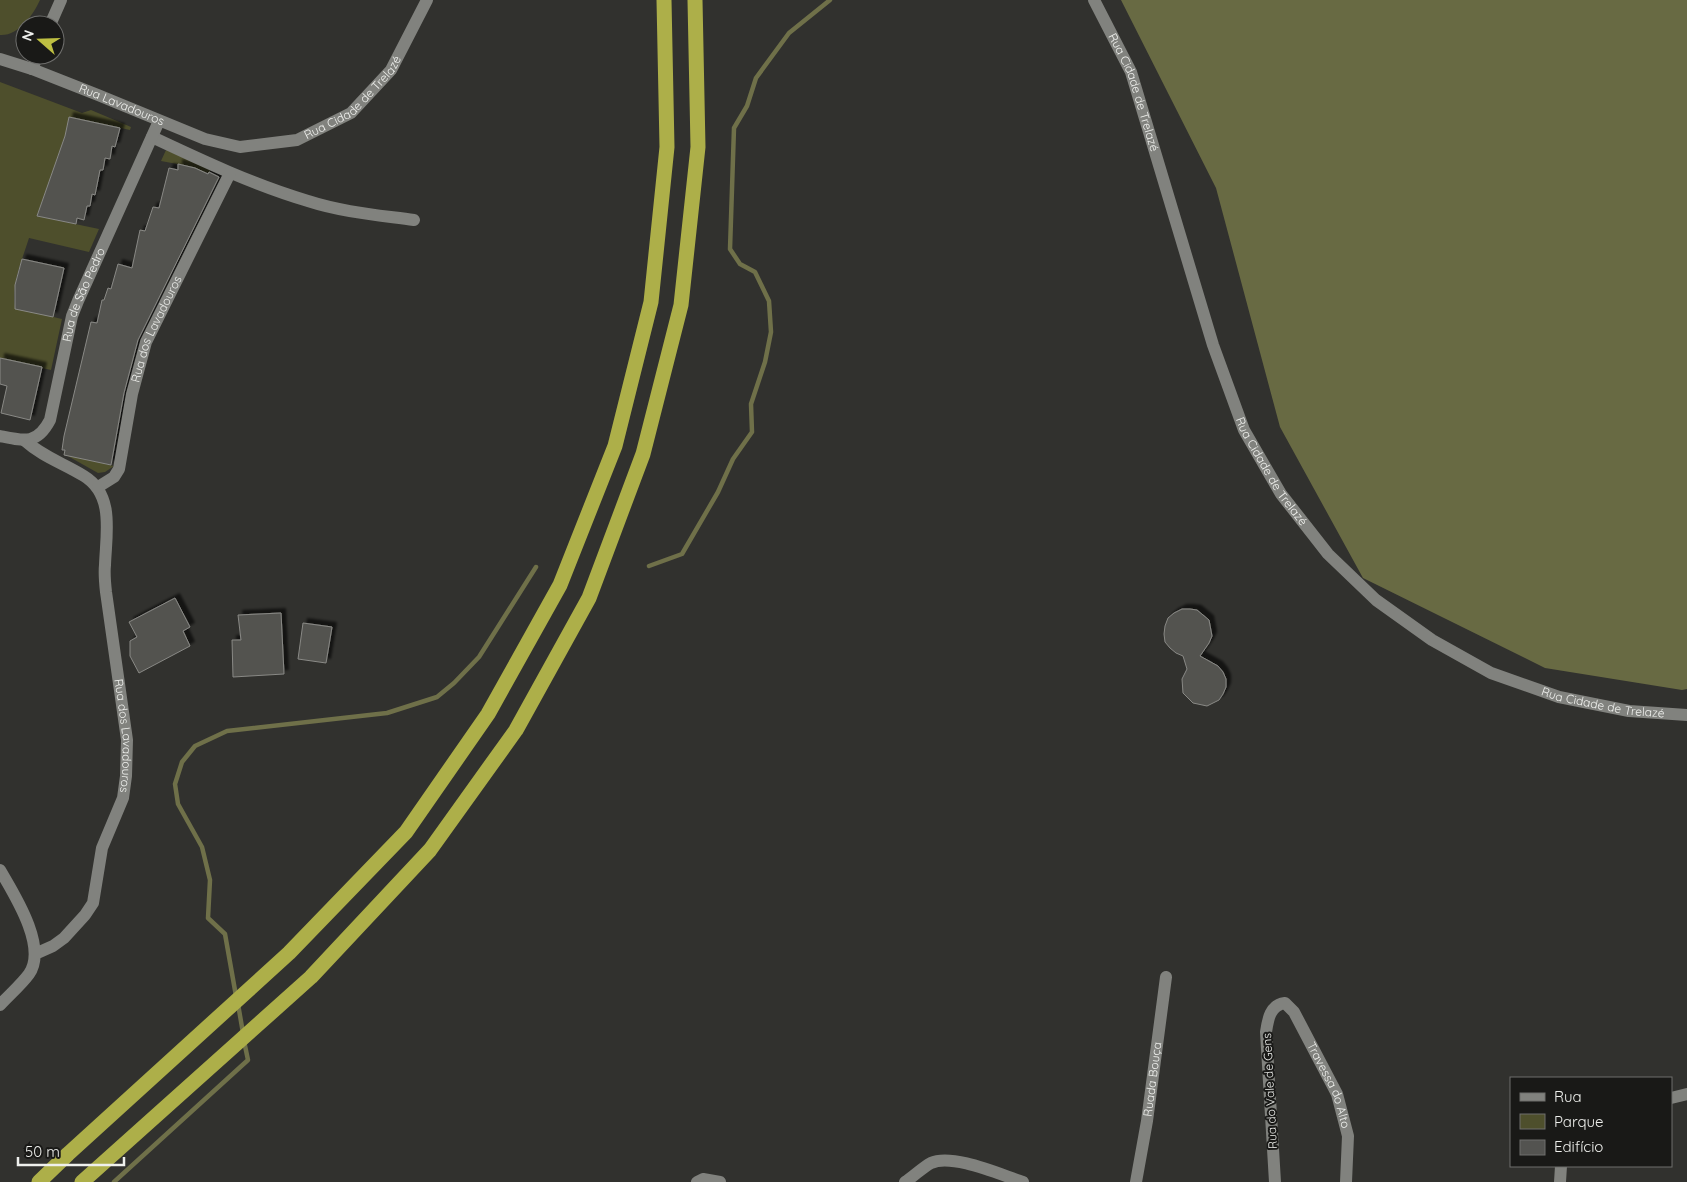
<svg xmlns="http://www.w3.org/2000/svg" width="1687" height="1182" font-family="Quicksand,sans-serif">
  <defs>
    <filter id="shadow"><feDropShadow dx="4.5" dy="-4.5" stdDeviation="1" flood-color="#0009"/></filter>
  </defs>
  <rect width="100%" height="100%" fill="#31312e"/>
  <g fill="#4e4f2c">
    <path d="M0 0H40C33 15 19 36 0 35Z"/>
    <path d="M0 82 82 113 91 110 131 127 130 130 69 117 65 136 37 216 99 229 89 252 29 238C22 260 11 285 15 308L62 319 51 370 0 359Z"/>
    <polygon points="166,150 211,169 209,173 188,168 188,166 161,161"/>
    <polygon points="66,455 114,466 105,472 98,473"/>
  </g>
  <polygon fill="#686a43" points="1121,0 1687,0 1687,689 1682,690 1545,668 1363,578 1280,427 1216,188"/>
  <g fill="none" stroke-linecap="round" stroke-linejoin="round">
    <g stroke="#6f7049" stroke-width="4.5">
      <polyline points="649,566 682,554 718,492 733,459 752,432 751,404 765,362 771,332 769,301 755,272 740,264 730,249 734,128 747,106 756,78 789,33 830,0"/>
      <polyline points="236,996 225,934 208,918 210,880 202,847 178,804 175,784 182,762 195,746 227,731 387,713 437,697 454,683 479,657 536,567"/>
      <polyline points="238,1004 243,1033"/>
      <polyline points="114,1182 248,1060 244,1041"/>
    </g>
  </g>
  <g fill="#535350" stroke="#898985" filter="url(#shadow)">
    <polygon points="69,117 120,128 115,147 112,146 110,159 105,158 103,170 100,170 95,195 92,194 90,206 87,206 84,220 77,218 76,224 37,216 65,136"/>
    <polygon points="178,164 195,168 208,174 209,172 219,177 138,340 124,393 111,465 64,455 65,450 62,450 64,436 91,322 97,323 102,300 104,300 108,288 111,289 118,264 132,268 140,230 145,231 153,207 159,208 169,168 178,170"/>
    <polygon points="22,259 64,268 53,317 15,309 15,285"/>
    <polygon points="0,358 42,367 30,420 1,413 7,386 0,384"/>
    <polygon points="175,598 190,627 183,631 190,646 139,673 130,656 130,641 137,637 129,622"/>
    <polygon points="1182,609 1190,609 1197,610 1209,620 1212,636 1209,643 1200,656 1218,666 1223,672 1226,679 1226,687 1223,694 1219,700 1207,706 1193,703 1183,693 1182,679 1187,669 1183,656 1176,653 1170,648 1165,642 1164,634 1165,626 1168,618 1174,613"/>
    <polygon points="281,613 284,674 233,677 232,640 241,640 238,615"/>
    <polygon points="303,623 332,627 326,663 298,659"/>
  </g>
  <g fill="none" stroke-linecap="round" stroke-linejoin="round">
    <g stroke="#81827e" stroke-width="12">
      <polyline points="50,25 61,0"/>
      <polyline points="32,69 38,55"/>
      <path d="M152 137C203 161 254 185 308 201 342 212 378 215 414 220"/>
      <path id="s1" d="M0 436C24 441 37 445 50 420L72 316 78 301 159 121"/>
      <path id="s2" d="M24 440C43 457 63 463 84 476 115 495 106 534 105 565 104 574 105 583 106 592L127 740 126 776 123 798 102 848 93 903 85 915 64 938 53 946 35 954"/>
      <path id="s3" d="M98 487 114 477 119 469 132 394 146 342 230 173"/>
      <path d="M0 870C14 894 48 947 29 974 21 985 9 995 0 1005"/>
      <polyline points="1671,1098 1687,1094"/>
      <polyline points="697,1182 703,1179 720,1182"/>
      <path d="M905 1182C914 1176 922 1168 931 1163 952 1153 1001 1175 1023 1182"/>
      <path id="s4" d="M1136 1182 1147 1121 1166 977"/>
      <path id="s5" d="M1275 1182 1266 1032C1268 1019 1270 1005 1285 1003L1294 1012 1337 1094 1348 1136 1346 1182"/>
      <polyline points="1560,1182 1561,1166"/>
    </g>
    <g stroke="#81827e" stroke-width="12">
      <path id="s6" d="M1094 0 1131 72 1213 345 1244 430 1281 494 1328 554 1376 600 1432 640 1491 673 1559 697 1629 711 1687 715"/>
      <path id="s7" d="M0 59 32 69 98 95 205 139 240 147 297 140 351 113 391 70 427 0"/>
    </g>
    <g stroke="#adaf49" stroke-width="15">
      <polyline points="39,1182 68,1154 289,953 406,832 488,714 560,585 615,446 651,302 667,147 664,0"/>
      <polyline points="82,1182 311,977 430,850 516,730 589,598 643,454 681,305 698,147 695,0"/>
    </g>
  </g>
  <g text-anchor="middle" stroke-width="4" stroke-linejoin="round" paint-order="stroke">
    <g font-size="12" fill="#eff0ed" stroke="#191917">
      <text dy="4" stroke="none"><textPath href="#s6" startOffset="101">Rua Cidade de Trelazé</textPath></text>
      <text dy="4" stroke="none"><textPath href="#s7" startOffset="385">Rua Cidade de Trelazé</textPath></text>
      <text dy="4" stroke="none"><textPath href="#s7" startOffset="130">Rua Lavadouros</textPath></text>
      <text dy="4" stroke="none"><textPath href="#s1" startOffset="189">Rua de São Pedro</textPath></text>
      <text dy="4" stroke="none"><textPath href="#s3" startOffset="174">Rua dos Lavadouros</textPath></text>
      <text dy="4" stroke="none"><textPath href="#s6" startOffset="506">Rua Cidade de Trelazé</textPath></text>
      <text dy="4" stroke="none"><textPath href="#s6" startOffset="926">Rua Cidade de Trelazé</textPath></text>
      <text dy="4" stroke="none"><textPath href="#s2" startOffset="339">Rua dos Lavadouros</textPath></text>
      <text dy="4" stroke="none"><textPath href="#s4" startOffset="104">Ruada Bouça</textPath></text>
      <text dy="4" stroke="none"><textPath href="#s5" startOffset="282">Travessa do Alto</textPath></text>
      <text transform="translate(1270 1091) rotate(-93)" y="4">Rua do Vale de Gens</text>
    </g>
  </g>
  <rect x="1510" y="1077" width="162" height="90" fill="#191917" stroke="#6f6f6d"/>
  <rect x="1520" y="1093" width="25" height="8" fill="#81827e" stroke="#6f6f6d"/>
  <text x="1554" y="1102" font-size="15" fill="#eff0ed">Rua</text>
  <rect x="1520" y="1114" width="25" height="15" fill="#4e4f2c" stroke="#6f6f6d"/>
  <text x="1554" y="1127" font-size="15" fill="#eff0ed">Parque</text>
  <rect x="1520" y="1140" width="25" height="15" fill="#535350" stroke="#6f6f6d"/>
  <text x="1554" y="1152" font-size="15" fill="#eff0ed">Edifício</text>
  <g transform="translate(40 40) rotate(290)"><circle r="24" fill="#191917" stroke="#6f6f6d"/>
  <path d="M0-4L9 19L0 12L-9 19Z" fill="#bebf42"/>
  <text y="-8" font-size="14" font-weight="bold" text-anchor="middle" fill="#eff0ed">N</text>
  </g>
  <path d="M18 1157v8h106v-8" fill="none" stroke="#eff0ed" stroke-width="2.5"/>
  <text x="25" y="1157" font-size="15" fill="#eff0ed" stroke="#191917" stroke-width="4" paint-order="stroke">50 m</text>
</svg>
